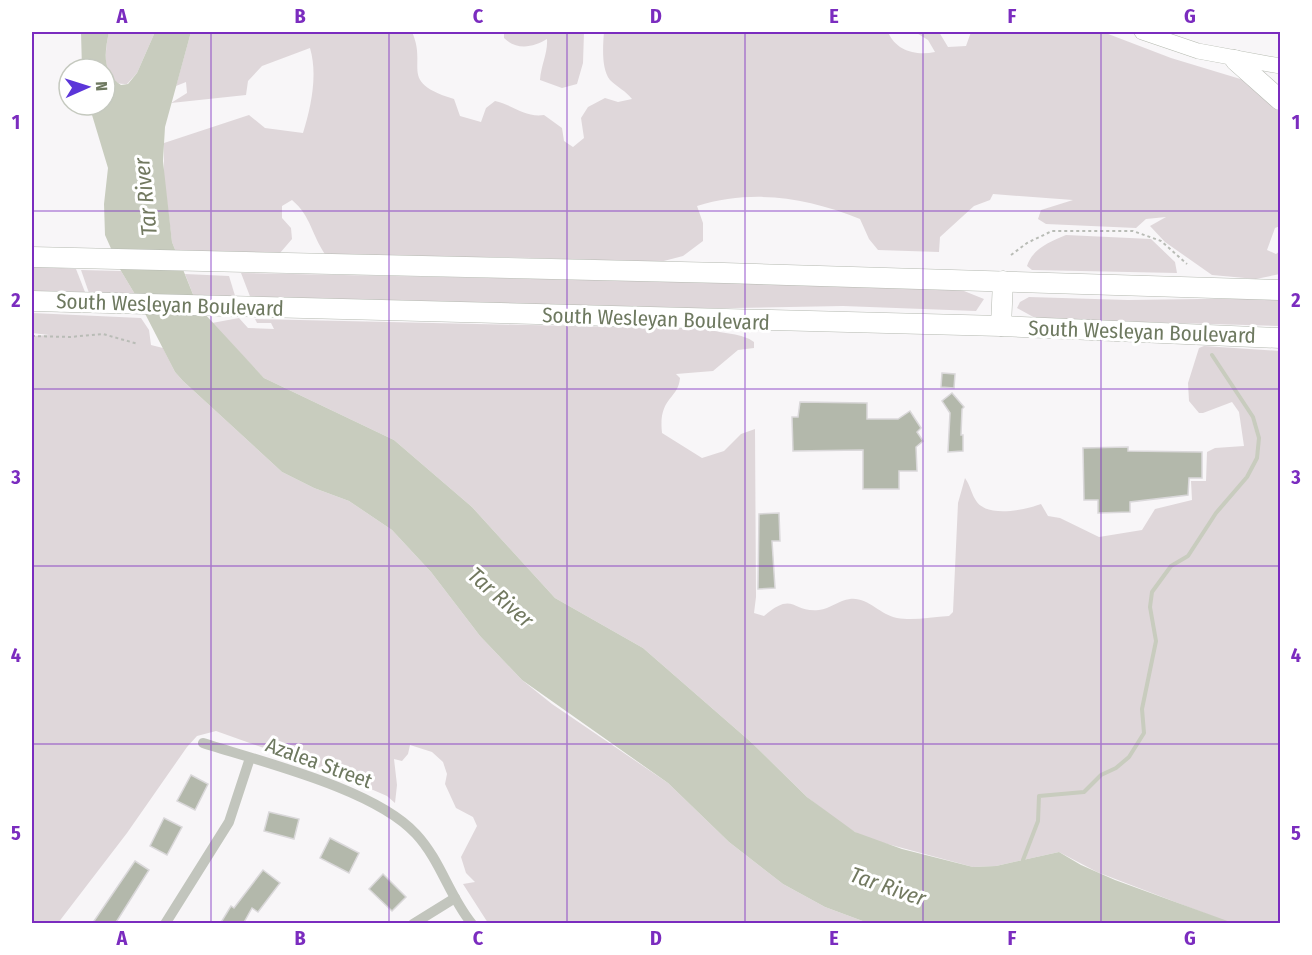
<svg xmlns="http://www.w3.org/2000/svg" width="1312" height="955" font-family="'Fira Sans Condensed',sans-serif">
  <rect width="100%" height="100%" fill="#f8f6f8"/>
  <g fill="#dfd7da">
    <path d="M109 32H155L137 73 127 84C100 86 105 49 109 32Z"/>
    <path d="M191 32H412C428 67 397 82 454 99L460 116 481 122 486 108 495 101C513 105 526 118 544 115L562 128 564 141 573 147 584 138 581 118 588 107 605 98 618 102 632 99C626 91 617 87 610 80 601 69 603 45 604 32H888C896 51 916 56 935 52L928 40 915 32H939L948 47 966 46 971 32H1103L1171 58 1247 81 1279 108 1280 226 1275 228 1267 250 1276 254 1280 251V274L1256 279 1212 275 1165 242 1150 226 1166 217 1146 219 1136 228 1046 224 1038 219 1041 210 1073 200 993 194 990 200 974 206 940 237 939 252 878 250 869 239 860 219C806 197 753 189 697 206L703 223V241L683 256 660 262 502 257H327C311 235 312 217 292 200L282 206V218L291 228 292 239 280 253 176 252 172 242 164 178V143L249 115 265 128 303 133C311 107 318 75 310 48L262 66 248 81 246 95 171 103 187 93 186 82 176 86Z"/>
    <path d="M504 32H584L583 63 577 84 562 88 540 80C541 65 548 53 547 39 534 47 517 51 504 38Z"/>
    <path d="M1066 235 1151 239 1175 262 1177 273 1032 270 1027 266C1033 248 1050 242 1066 235Z"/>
    <polygon points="32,266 76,269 85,292 32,291"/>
    <polygon points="81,270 121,271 136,296 89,293"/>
    <polygon points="241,273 954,287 984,299 976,311 843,306 674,309 251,299"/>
    <polygon points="185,274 229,276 236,299 194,297"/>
    <polygon points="1029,297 1128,300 1280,298 1280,326 1037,319 1017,308 1020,302"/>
    <polygon points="32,313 141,318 149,330 151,345 163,348 175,372 183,381 282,472 314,488 349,501 392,530 431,572 480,636 522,680 552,704 668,783 729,842 783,884 825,907 868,923 488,923 463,884 475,882 466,873 461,857 477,826 473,817 456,808 445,784 447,774 443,762 432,752 410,745 408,754 402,761 394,759 397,785 395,803 387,796 334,773 216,731 197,736 187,747 127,833 58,923 32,923 32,336 49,335 32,333"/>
    <path d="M239 318 248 328 274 329 271 323H257L255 319 708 329C722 334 743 333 754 342V348L738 350 713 371 676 374 680 378C678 400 658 397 662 433L702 458 724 451 741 434 755 429 756 597 754 613 764 616C794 590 792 613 819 610 830 609 839 600 850 599 868 597 880 615 897 618 913 621 932 617 949 616L953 612 958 503 965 478C970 485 971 492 975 499 985 519 1025 510 1041 504L1048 516 1060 518 1099 537 1142 530 1155 509 1192 500 1191 481H1206L1207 452 1215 448 1244 446 1239 412 1232 402 1203 413H1199L1189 401 1188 383 1199 348 1204 346 1280 351V923L1233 924 1225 921 1097 872 1059 852 996 866 973 867 865 838 843 825 807 797 752 743 643 648 555 598 472 507 394 440 264 378 212 323Z"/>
  </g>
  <path fill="#c8ccbe" d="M81 32H109C105 51 101 72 121 85L128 84 137 73 155 32H191L165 127 163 161 172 242 194 297 203 312 264 378 394 440 472 507 555 598 643 648 752 743 807 797 855 832 902 849 973 867 996 866 1059 852 1081 865 1115 880 1233 923H868L825 907 783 884 729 842 668 783 522 680 480 636 431 572 392 530 349 501 314 488 282 472 183 381 175 372 136 296 121 271 105 235 104 204 108 168 89 105H105V69H82Z"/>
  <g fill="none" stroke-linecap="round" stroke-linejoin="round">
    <polyline stroke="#c8ccbe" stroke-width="4" points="1023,860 1038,821 1039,796 1084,792 1101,775 1116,768 1129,757 1144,733 1142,709 1156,641 1150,607 1152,592 1171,566 1188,556 1216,513 1247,477 1257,458 1259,438 1253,417 1212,355"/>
  </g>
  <g fill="#b3b8ab" stroke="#dad8da" stroke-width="1.5">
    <polygon points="942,373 955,374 954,388 941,387"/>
    <polygon points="952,393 964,407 962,409 961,435 963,435 963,451 948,452 950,413 942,401"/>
    <polygon points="800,402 867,403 867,419 898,419 910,411 921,428 917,432 923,441 916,447 917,471 899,471 899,489 863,489 863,450 793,451 792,417 798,417"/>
    <polygon points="1128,447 1128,451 1202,452 1202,478 1189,478 1188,495 1130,502 1130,512 1098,513 1098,500 1084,500 1083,448"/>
    <polygon points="779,513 780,541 772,541 775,588 758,589 759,514"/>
    <polygon points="191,775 208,784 195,810 177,801"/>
    <polygon points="269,812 299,819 294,839 264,831"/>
    <polygon points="164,818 182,827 167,855 150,846"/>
    <polygon points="330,838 359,853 349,873 320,858"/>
    <polygon points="135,861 149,870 115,924 92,924"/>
    <polygon points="263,870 280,883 258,912 252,908 243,924 220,924 231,906 234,908"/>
    <polygon points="383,874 406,897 392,911 369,889"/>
  </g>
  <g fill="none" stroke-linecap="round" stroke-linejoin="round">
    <defs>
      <polyline id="secondary" points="1142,32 1198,51 1280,66"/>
      <g id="highway">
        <polyline points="1235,60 1280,100"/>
        <polyline points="32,257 724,273 1280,290"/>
        <polyline points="32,301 1001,326 1280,338"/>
        <polyline points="1001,326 1003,281"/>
      </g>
    </defs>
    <use href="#secondary" stroke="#b5bab0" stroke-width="16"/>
    <use href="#highway" stroke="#b5b9b1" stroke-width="21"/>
    <g stroke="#b9bcb6" stroke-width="2" stroke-dasharray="3 3" stroke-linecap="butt">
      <polyline points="1011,255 1027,243 1052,231 1133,231 1161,241 1187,264"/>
      <polyline points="32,336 70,337 103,334 138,344"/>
    </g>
    <g stroke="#c2c5bd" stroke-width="10">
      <path d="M203 743C262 762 375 789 416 834 441 861 449 896 472 924"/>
      <polyline points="165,924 229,822 250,758"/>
      <polyline points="413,924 455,898"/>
    </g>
    <use href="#secondary" stroke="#fff" stroke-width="15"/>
    <use href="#highway" stroke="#fff" stroke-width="20"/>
  </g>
  <path fill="none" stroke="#7b2cbf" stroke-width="1.5" stroke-opacity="0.55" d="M211 32V924M389 32V924M567 32V924M745 32V924M923 32V924M1101 32V924M32 211H1280M32 389H1280M32 566H1280M32 744H1280"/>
  <g text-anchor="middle" stroke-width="6" stroke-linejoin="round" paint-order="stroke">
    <g font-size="21" fill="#6e7960" stroke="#fff">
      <text transform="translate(170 305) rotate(2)" y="7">South Wesleyan Boulevard</text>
      <text transform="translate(656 319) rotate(2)" y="7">South Wesleyan Boulevard</text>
      <text transform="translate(1142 332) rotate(2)" y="7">South Wesleyan Boulevard</text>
      <text transform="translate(319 763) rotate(20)" y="7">Azalea Street</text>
    </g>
    <g font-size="22" font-style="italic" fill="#727960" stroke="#fff">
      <text transform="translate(145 197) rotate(-96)" y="8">Tar River</text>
      <text transform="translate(501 597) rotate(41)" y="8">Tar River</text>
      <text transform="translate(888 886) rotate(19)" y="8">Tar River</text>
    </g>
  </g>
  <rect width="1312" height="955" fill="none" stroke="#ffffff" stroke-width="66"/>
  <g transform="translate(87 87) rotate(87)"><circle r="28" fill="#ffffff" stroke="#c5c9bf" stroke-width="1.5"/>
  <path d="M0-4.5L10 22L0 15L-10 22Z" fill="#5b35d9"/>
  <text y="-9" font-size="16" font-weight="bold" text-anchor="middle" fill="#6e7960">N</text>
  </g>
  <rect x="33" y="33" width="1246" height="889" fill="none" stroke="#7b2cbf" stroke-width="2"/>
  <g font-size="20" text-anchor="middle" font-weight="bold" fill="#7b2cbf">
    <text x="122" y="23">A</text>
    <text x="300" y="23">B</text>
    <text x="478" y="23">C</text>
    <text x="656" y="23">D</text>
    <text x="834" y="23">E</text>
    <text x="1012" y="23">F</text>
    <text x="1190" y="23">G</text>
    <text x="16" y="129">1</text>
    <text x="1296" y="129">1</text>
    <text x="16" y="307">2</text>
    <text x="1296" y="307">2</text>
    <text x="16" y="484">3</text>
    <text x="1296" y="484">3</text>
    <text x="16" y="662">4</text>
    <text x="1296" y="662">4</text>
    <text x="16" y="840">5</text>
    <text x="1296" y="840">5</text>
    <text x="122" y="945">A</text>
    <text x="300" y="945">B</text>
    <text x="478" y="945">C</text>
    <text x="656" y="945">D</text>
    <text x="834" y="945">E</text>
    <text x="1012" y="945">F</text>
    <text x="1190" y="945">G</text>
  </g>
</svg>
